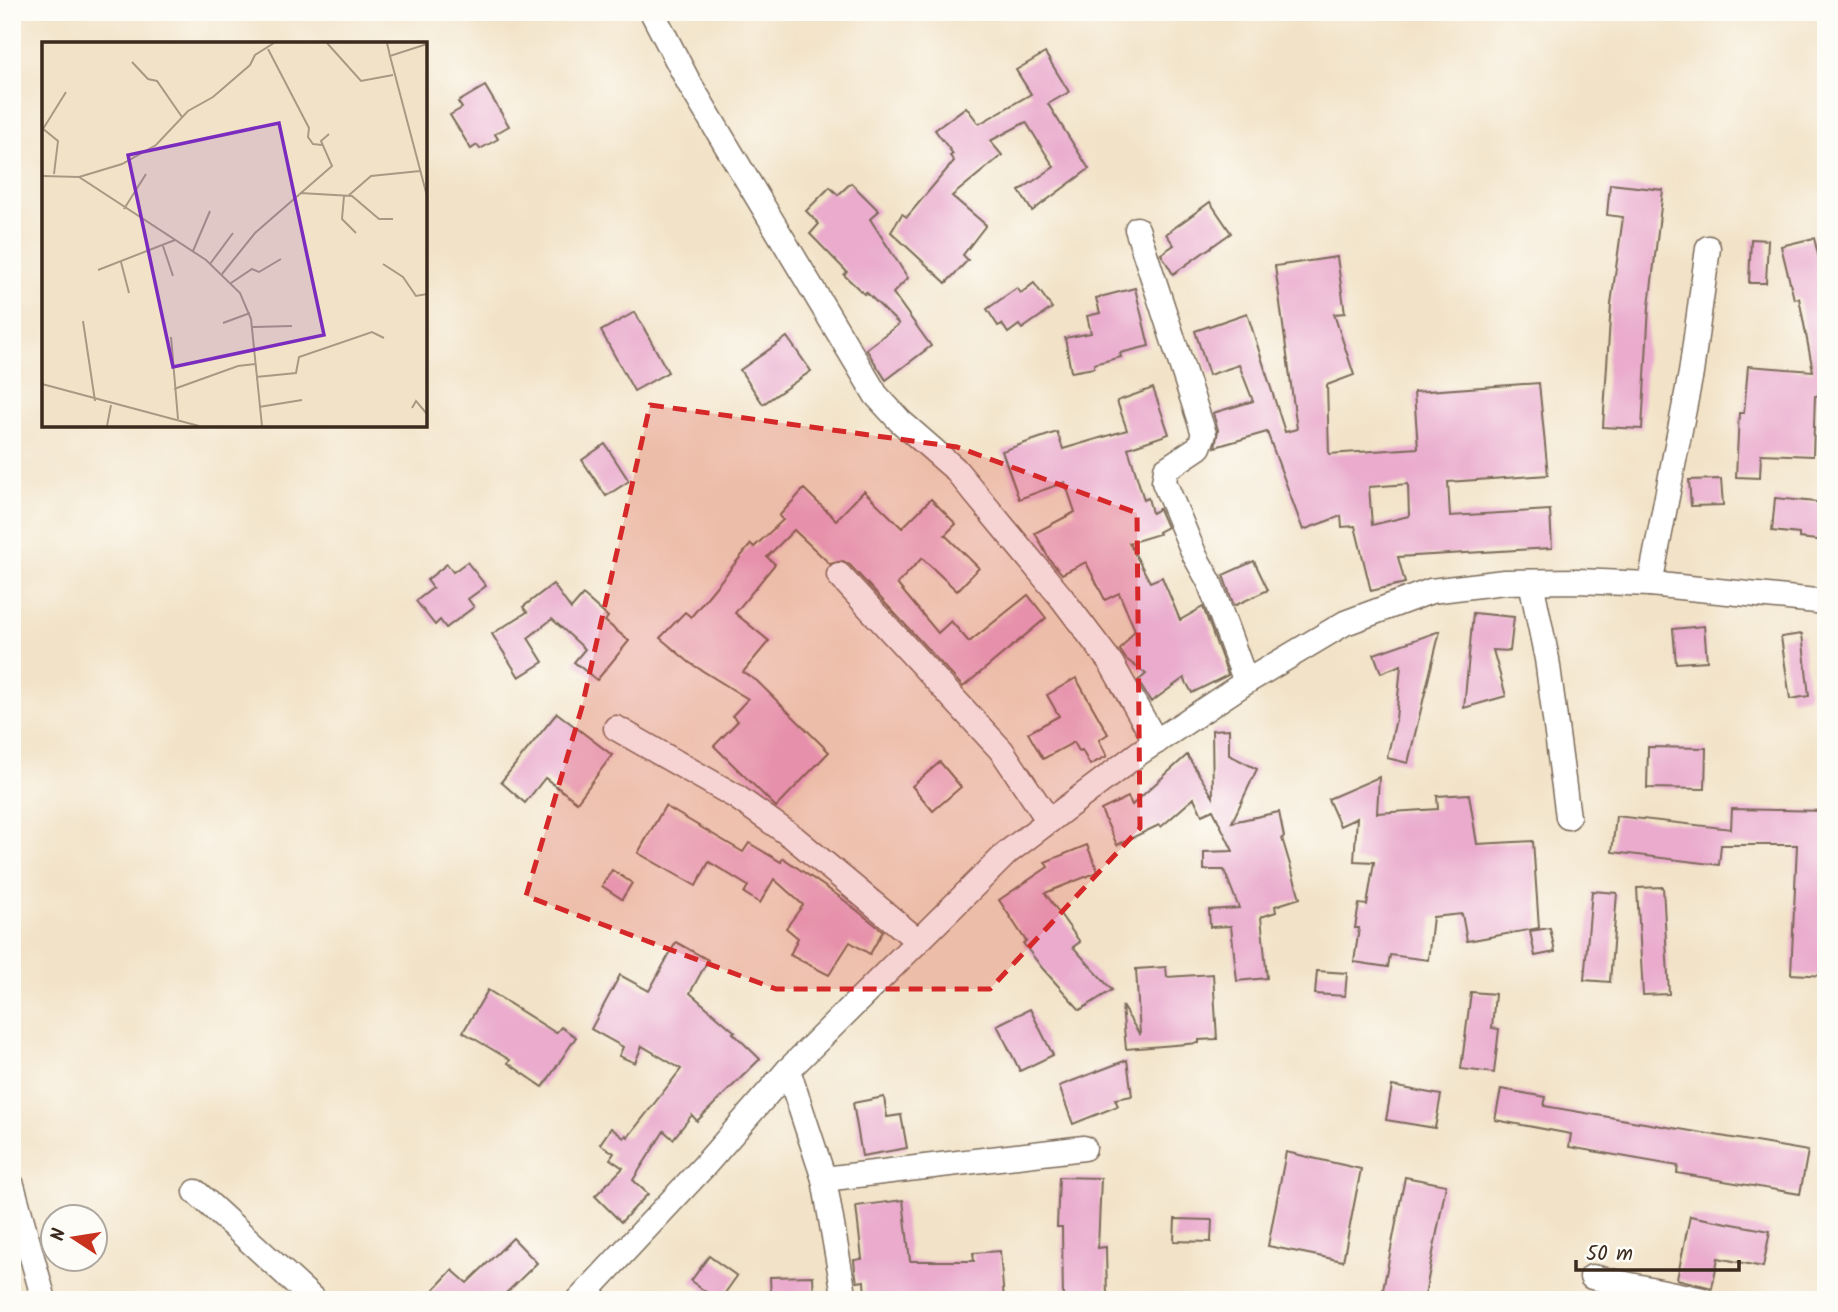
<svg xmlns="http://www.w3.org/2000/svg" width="1838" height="1312" font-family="Kalam,sans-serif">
  <rect width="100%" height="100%" fill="#fdfcf7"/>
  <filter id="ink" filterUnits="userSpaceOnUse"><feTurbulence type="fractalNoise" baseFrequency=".0143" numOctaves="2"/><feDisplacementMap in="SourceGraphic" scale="14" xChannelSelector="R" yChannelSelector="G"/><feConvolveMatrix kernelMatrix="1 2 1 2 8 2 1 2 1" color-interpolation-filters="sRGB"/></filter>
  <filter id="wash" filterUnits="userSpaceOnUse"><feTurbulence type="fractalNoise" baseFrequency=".00686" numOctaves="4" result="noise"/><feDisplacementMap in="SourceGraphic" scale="28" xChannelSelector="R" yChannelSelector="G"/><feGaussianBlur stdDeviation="1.57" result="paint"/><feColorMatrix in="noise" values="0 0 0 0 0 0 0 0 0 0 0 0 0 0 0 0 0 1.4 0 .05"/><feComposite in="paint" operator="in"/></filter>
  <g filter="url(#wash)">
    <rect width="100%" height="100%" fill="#f2e3c8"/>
    <g id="blocks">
      <g fill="#eaabcd" fill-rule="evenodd">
        <polygon points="1045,53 1069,92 1048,104 1089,169 1032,211 1019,191 1054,167 1026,122 990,141 1002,155 952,196 986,225 963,255 968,260 946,283 891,232 902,214 907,217 954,161 950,156 953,154 935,130 966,107 979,124 1031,94 1016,70"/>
        <polygon points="485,86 509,126 495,134 498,139 480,149 477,145 471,149 450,115 462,108 458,102"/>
        <polygon points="851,183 879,211 870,219 908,278 893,293 931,346 886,380 866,349 899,324 866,292 864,294 844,275 847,272 810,234 819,224 806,211 830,187 838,195"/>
        <polygon points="1610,184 1663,190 1649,306 1642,429 1603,427 1611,304 1623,217 1607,215"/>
        <polygon points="1210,202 1231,233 1173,274 1161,254 1174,245 1166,234"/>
        <polygon points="1814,238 1826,287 1826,291 1819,293 1826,329 1826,394 1815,396 1813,456 1761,454 1760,478 1736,477 1739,413 1744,413 1748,366 1813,371 1799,298 1794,299 1781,246"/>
        <polygon points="1751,239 1768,240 1766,283 1749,283"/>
        <path d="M1337 257 1345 313 1334 314 1354 375 1327 385 1329 454 1418 448 1414 392 1539 383 1548 475 1448 482 1450 516 1550 510 1552 548 1398 557 1405 583 1371 591 1355 526 1342 527 1341 516 1303 530 1267 432 1215 447 1218 430 1213 413 1253 401 1239 365 1209 375 1195 331 1247 313 1285 432 1297 429 1275 266ZM1408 484 1409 516 1372 525 1369 487Z"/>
        <polygon points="1034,283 1052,308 1022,329 1019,325 1008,333 1002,324 998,326 987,309 1017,288 1021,293"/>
        <polygon points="1135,288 1149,346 1120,353 1121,357 1094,364 1094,368 1071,372 1065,338 1091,333 1087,316 1100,313 1096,298"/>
        <polygon points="635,312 668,372 634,391 601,331"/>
        <polygon points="787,337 811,371 763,404 740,370"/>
        <polygon points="1153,388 1169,434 1128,448 1144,500 1148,498 1152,513 1159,509 1167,527 1158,532 1159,534 1129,543 1150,582 1162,577 1180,620 1203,607 1228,675 1192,693 1184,678 1151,702 1138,681 1146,674 1126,659 1120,650 1135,630 1119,593 1105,600 1086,562 1062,574 1049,559 1035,533 1075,512 1065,482 1019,499 1002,451 1057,432 1063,449 1127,430 1117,401"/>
        <polygon points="605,444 629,481 606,496 582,460"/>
        <polygon points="1721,479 1723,505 1691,506 1689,480"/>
        <polygon points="804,489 836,520 864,491 902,528 931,499 956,524 945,535 979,568 957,591 922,558 897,584 938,633 951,621 969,642 1028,595 1046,618 963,687 850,565 843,561 830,564 794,530 767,557 775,564 735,613 769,641 743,672 757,681 829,752 776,807 714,746 738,721 732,716 748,699 690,663 660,638 685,612 691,617 751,544 754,547 783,520 779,516"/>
        <polygon points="1775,498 1826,503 1826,541 1799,538 1799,534 1772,531"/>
        <polygon points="1254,561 1268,590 1234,606 1223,575"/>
        <polygon points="467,562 486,586 468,599 474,607 446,628 440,620 435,625 416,601 433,588 427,580 447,564 453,572"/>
        <polygon points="553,584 571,609 583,595 608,617 605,621 629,641 597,680 574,662 585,649 552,619 528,638 543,662 519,677 492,634 527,612 523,607"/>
        <polygon points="1473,613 1514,617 1510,651 1493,650 1506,696 1464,708"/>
        <polygon points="1704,626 1707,661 1676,663 1673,629"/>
        <polygon points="1440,631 1408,763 1387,758 1396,719 1401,665 1381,673 1374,654"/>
        <polygon points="1802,634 1809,696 1790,699 1781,637"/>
        <polygon points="1076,678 1108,734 1099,740 1107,756 1090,765 1082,750 1079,751 1074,742 1043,759 1028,733 1059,716 1047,695"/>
        <polygon points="557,713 612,755 577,802 545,778 525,803 501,782"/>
        <polygon points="1229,729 1229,755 1257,769 1232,822 1279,812 1284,837 1282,838 1300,898 1275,906 1276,912 1261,917 1267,978 1237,981 1231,926 1210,927 1209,910 1239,908 1224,870 1204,870 1204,852 1233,851 1213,810 1202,815 1194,798 1161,827 1159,825 1117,845 1101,810 1128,797 1132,805 1187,755 1213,797 1212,730"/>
        <polygon points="1648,747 1706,748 1705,789 1647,788"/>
        <polygon points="940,762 961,787 933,811 912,786"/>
        <polygon points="1379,777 1377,813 1438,809 1437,796 1469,794 1477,844 1533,841 1539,928 1467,941 1462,914 1433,917 1428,960 1390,955 1388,967 1354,962 1359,928 1355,928 1359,904 1367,905 1374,862 1354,861 1357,818 1340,826 1328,799"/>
        <polygon points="665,806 743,852 749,843 781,862 783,858 840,897 883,931 870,954 850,942 829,975 790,955 798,938 786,928 803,905 774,879 760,903 744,893 748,886 709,862 696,886 638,853"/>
        <polygon points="1732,809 1826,811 1826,976 1791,974 1797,845 1721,845 1719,865 1612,852 1616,816 1731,829"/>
        <polygon points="1087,845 1098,872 1045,893 1080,942 1073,947 1112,990 1080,1010 1043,969 1023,943 1026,941 999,900 1048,867 1045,862"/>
        <polygon points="612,870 632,883 622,899 602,886"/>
        <polygon points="1663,887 1669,994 1643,995 1637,888"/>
        <polygon points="1592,891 1617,893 1610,982 1584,980"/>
        <polygon points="1550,928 1555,952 1535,956 1530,931"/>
        <polygon points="676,942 708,960 690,993 735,1032 733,1033 760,1059 697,1121 692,1115 673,1139 664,1131 633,1180 648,1194 621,1222 595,1196 623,1168 610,1159 614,1153 600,1144 611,1128 624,1138 626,1135 628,1137 681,1069 642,1046 635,1063 619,1056 623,1047 591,1029 620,975 649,991"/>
        <polygon points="1166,967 1167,977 1213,974 1217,1039 1199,1040 1199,1043 1126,1049 1122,1006 1140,1035 1136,969"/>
        <polygon points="1317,971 1347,973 1345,996 1315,994"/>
        <polygon points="488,990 556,1033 561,1027 576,1037 543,1087 508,1063 510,1060 463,1032"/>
        <polygon points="1471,992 1495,994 1492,1028 1499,1029 1494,1073 1461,1069"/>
        <polygon points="1030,1009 1053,1055 1020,1071 997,1025"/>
        <polygon points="1127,1060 1132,1096 1115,1099 1118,1106 1073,1124 1059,1086"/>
        <polygon points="1392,1086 1441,1095 1435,1128 1386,1120"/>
        <polygon points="1501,1089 1546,1097 1544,1106 1808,1151 1800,1194 1677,1173 1678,1166 1569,1147 1571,1134 1495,1120"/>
        <polygon points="884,1097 887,1117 901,1115 907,1148 862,1156 853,1103"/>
        <polygon points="1286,1152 1361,1169 1343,1261 1268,1246"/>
        <polygon points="1059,1177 1101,1178 1098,1248 1106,1247 1107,1300 1063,1300 1062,1227 1057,1227"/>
        <polygon points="1405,1177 1446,1185 1424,1300 1381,1300"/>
        <polygon points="903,1200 910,1261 974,1261 973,1253 1000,1251 1004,1300 865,1298 864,1281 857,1282 855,1270 854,1260 862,1259 856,1206"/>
        <polygon points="1690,1216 1770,1231 1763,1267 1718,1258 1712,1288 1677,1279"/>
        <polygon points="1175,1219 1212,1220 1211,1242 1174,1241"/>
        <polygon points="513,1238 537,1263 499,1300 424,1300 452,1270 467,1283"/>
        <polygon points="709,1256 737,1276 720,1300 717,1300 691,1281"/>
        <polygon points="813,1276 814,1300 771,1300 770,1277"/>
      </g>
    </g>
  </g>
  <g filter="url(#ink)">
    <use href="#blocks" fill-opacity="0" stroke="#7b6b5a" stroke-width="2"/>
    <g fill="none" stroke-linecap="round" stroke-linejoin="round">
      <defs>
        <g id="minor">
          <polyline points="652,12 689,83 876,395 900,421 955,469 1061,597 1111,663 1156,742"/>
          <polyline points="1137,229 1204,434 1199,447 1166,469 1164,482 1195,556 1209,581 1246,682"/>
          <polyline points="839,575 1002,751 1049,821"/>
          <polyline points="1531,582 1547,659 1568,817"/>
          <polyline points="1650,584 1691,373 1708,248"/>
          <polyline points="616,728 735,796 793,837 917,940"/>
          <polyline points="788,1070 824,1179 845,1300"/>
          <polyline points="824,1179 1084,1148"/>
          <polyline points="12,1185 44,1300"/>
          <polyline points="196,1192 314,1300"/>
          <polyline points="1592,1277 1703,1300"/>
          <polyline points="579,1300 705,1165 788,1070 1008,852 1139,753 1246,682 1345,623 1431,591 1504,582 1577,581 1650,584 1826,602"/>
        </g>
      </defs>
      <use href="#minor" stroke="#7b6b5a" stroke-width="27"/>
      <use href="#minor" stroke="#fff" stroke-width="24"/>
    </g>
  </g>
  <path fill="#d62828" fill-opacity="0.2" stroke="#d62828" stroke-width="5" stroke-dasharray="14 9" stroke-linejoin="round" d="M650 405 957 447 1137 513 1140 828 990 989H776L526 896 582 707Z"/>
  <g transform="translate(42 42)">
    <rect width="385" height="385" fill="#f2e3c8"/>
    <path fill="none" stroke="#a99984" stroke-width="2" d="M285 1 319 39 351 33M345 1 348 14 385 2M226 7 267 86 266 95 271 102 280 103M348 14 385 154M90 20 106 37 115 39 140 75M0 86 16 99 12 132M1 87 24 50M0 134 37 135 164 218 198 251 209 277 220 384M37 135 80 122 114 103 146 69 171 55 208 23 213 13 232 1M258 151 310 154 337 177H351M302 154 300 177 314 191M306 154 329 134 378 129M82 167 104 132M121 204 131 234M151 209 168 169M79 220 87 251M168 222 191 191M341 222 361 235 374 254 385 252M56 228 133 198M180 232 213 191 290 124 279 99 287 92M189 241 210 227 217 230 239 217M41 279 53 359M181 281 208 271M210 285 250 284M129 295 136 377M214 335 254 331 257 315 330 290 342 296M0 342 157 384M132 347 196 324 213 322M217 365 260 358M370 366 374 359 385 372M65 384 69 363"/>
    <path fill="#7b2cbf" fill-opacity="0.15" stroke="#7b2cbf" stroke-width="3.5" d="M237 81 282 293 131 325 86 113Z"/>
    <rect width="385" height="385" fill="none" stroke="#3b2a1e" stroke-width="3.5"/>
  </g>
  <rect width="1838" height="1312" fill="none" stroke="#fdfcf7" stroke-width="42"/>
  <g transform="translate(74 1238) rotate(282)"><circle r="33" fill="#fdfcf7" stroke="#afa8a0" stroke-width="2"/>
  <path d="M0-5L12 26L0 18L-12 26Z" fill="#c8321e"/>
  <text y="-10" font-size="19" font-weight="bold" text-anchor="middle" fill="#3b2a1e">N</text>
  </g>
  <path d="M1576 1260v10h163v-10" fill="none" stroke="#3b2a1e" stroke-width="3.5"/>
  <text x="1586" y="1260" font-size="21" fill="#3b2a1e" stroke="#fdfcf7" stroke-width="5" paint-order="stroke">50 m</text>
</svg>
